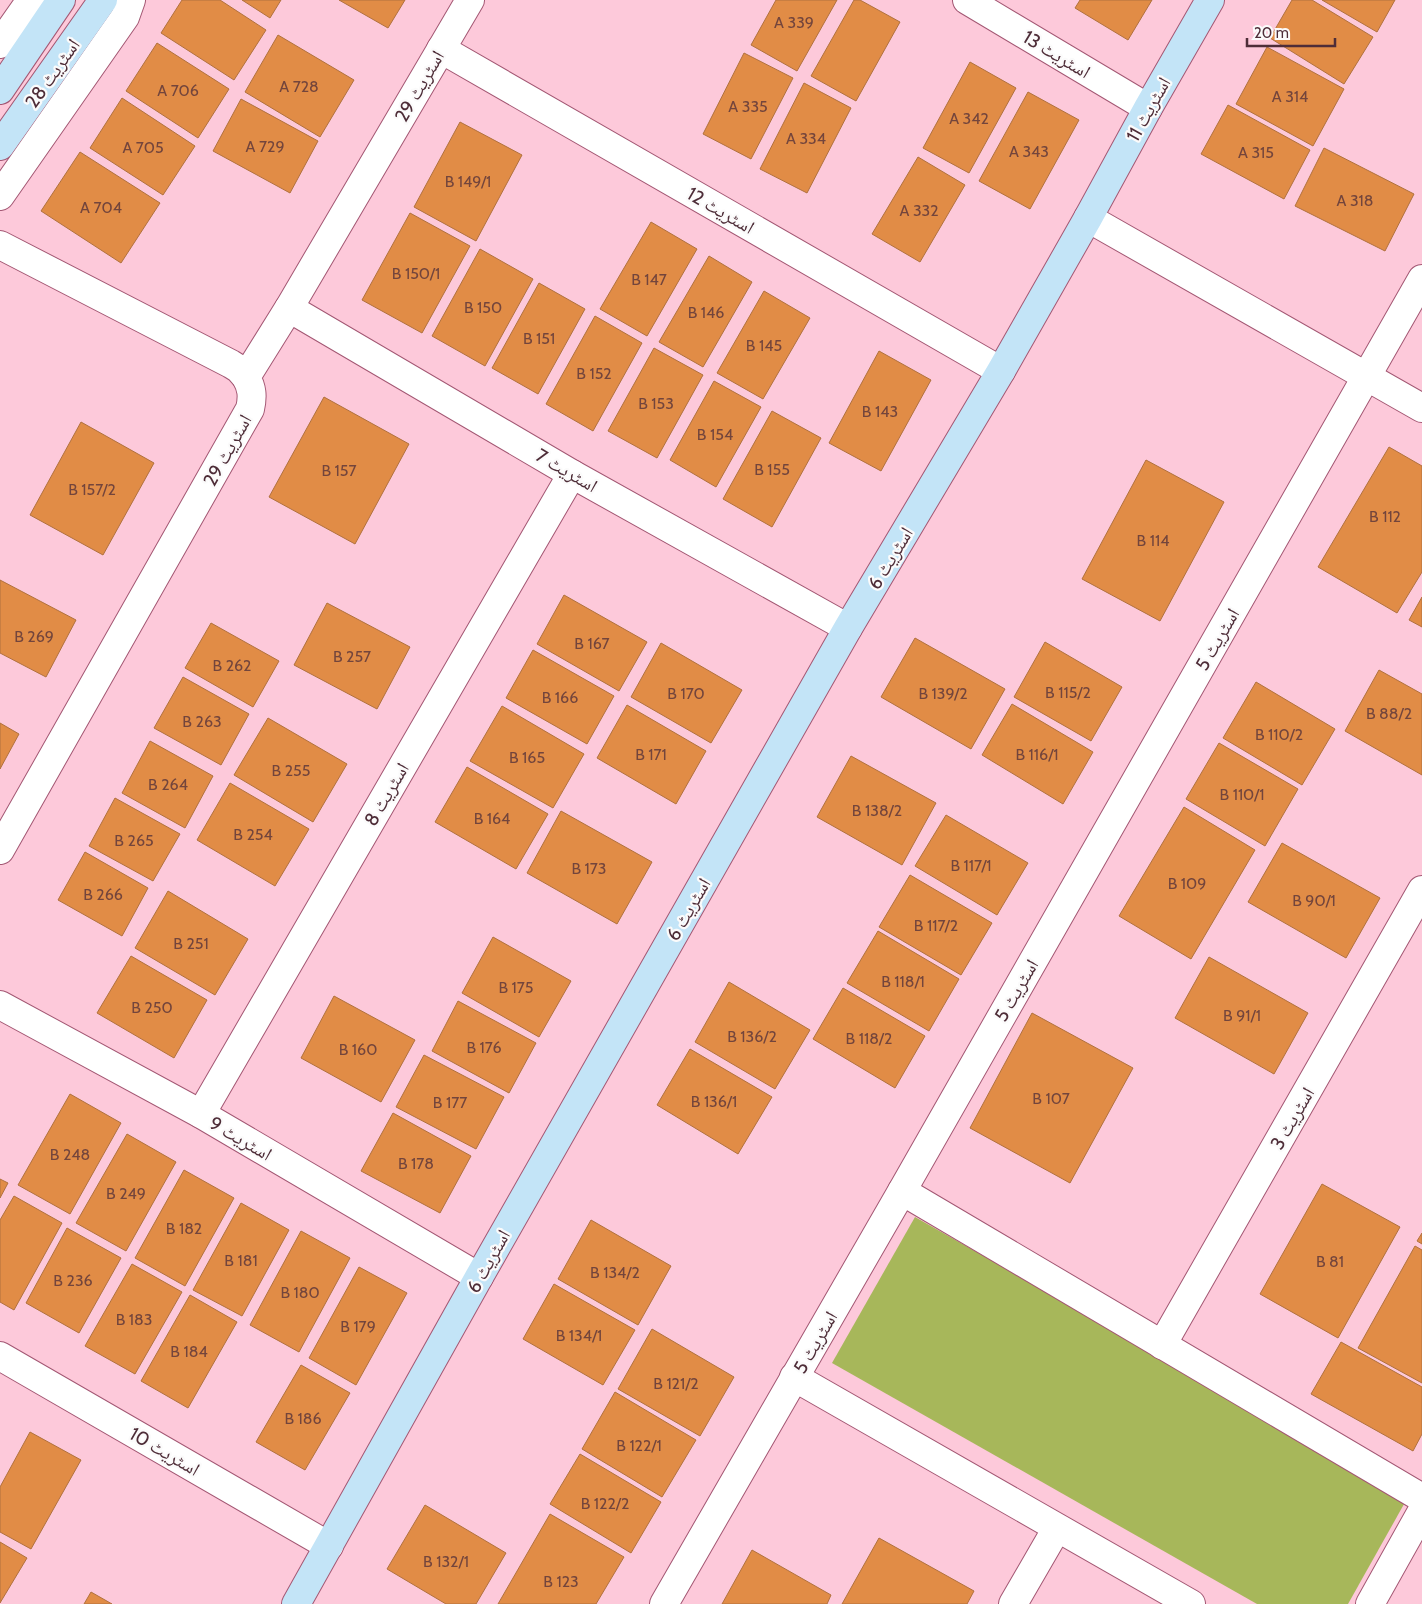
<svg xmlns="http://www.w3.org/2000/svg" width="1422" height="1604" font-family="Cabin,'Noto Naskh Arabic',sans-serif">
  <rect width="100%" height="100%" fill="#fdc9da"/>
  <polygon fill="#a7b75a" points="915,1217 1408,1497 1348,1604 1257,1604 832,1363"/>
  <g fill="#e18c46" stroke="#b0713e">
    <polygon points="182,0 220,0 266,30 234,80 161,33"/>
    <polygon points="242,0 281,0 270,18"/>
    <polygon points="339,0 405,0 388,28"/>
    <polygon points="776,0 837,0 797,71 751,45"/>
    <polygon points="854,0 860,0 900,22 856,101 811,76"/>
    <polygon points="1080,0 1152,0 1128,40 1075,8"/>
    <polygon points="1292,0 1312,0 1373,37 1344,84 1270,38"/>
    <polygon points="1322,0 1395,0 1377,32"/>
    <polygon points="278,35 354,80 320,137 245,92"/>
    <polygon points="157,43 229,89 198,138 126,91"/>
    <polygon points="1267,47 1344,89 1313,146 1236,104"/>
    <polygon points="744,53 793,78 751,159 703,134"/>
    <polygon points="970,62 1016,88 969,173 923,148"/>
    <polygon points="804,83 851,108 807,193 760,169"/>
    <polygon points="1028,92 1079,120 1030,209 979,181"/>
    <polygon points="122,98 195,146 163,195 90,148"/>
    <polygon points="241,99 318,141 290,193 213,151"/>
    <polygon points="1228,105 1310,150 1284,199 1201,154"/>
    <polygon points="460,122 522,155 476,241 414,207"/>
    <polygon points="1324,148 1414,194 1385,251 1295,206"/>
    <polygon points="80,152 160,203 121,263 41,211"/>
    <polygon points="918,157 965,185 920,262 872,234"/>
    <polygon points="410,213 470,246 422,333 362,300"/>
    <polygon points="651,222 697,249 647,336 600,309"/>
    <polygon points="480,249 533,279 485,366 432,336"/>
    <polygon points="709,256 752,282 703,367 659,342"/>
    <polygon points="539,283 585,309 538,394 492,368"/>
    <polygon points="764,291 810,318 763,399 717,373"/>
    <polygon points="595,316 642,343 593,431 546,404"/>
    <polygon points="654,348 703,375 657,458 608,431"/>
    <polygon points="879,351 931,380 881,471 829,443"/>
    <polygon points="714,381 761,407 716,487 670,460"/>
    <polygon points="324,397 409,444 355,544 269,497"/>
    <polygon points="772,411 821,438 772,527 723,499"/>
    <polygon points="81,422 154,463 103,555 30,515"/>
    <polygon points="1389,447 1422,466 1422,572 1397,613 1318,567"/>
    <polygon points="1146,460 1224,502 1160,621 1082,579"/>
    <polygon points="0,580 76,620 46,677 0,653"/>
    <polygon points="564,595 647,642 619,691 537,644"/>
    <polygon points="1422,597 1422,627 1409,620"/>
    <polygon points="327,603 410,647 377,709 294,665"/>
    <polygon points="211,623 279,661 253,707 185,668"/>
    <polygon points="915,638 1005,689 971,749 881,697"/>
    <polygon points="1045,642 1122,687 1091,741 1014,697"/>
    <polygon points="661,643 742,690 711,743 631,697"/>
    <polygon points="533,650 614,696 587,744 506,698"/>
    <polygon points="1379,670 1422,694 1422,775 1345,731"/>
    <polygon points="183,677 249,714 221,765 154,728"/>
    <polygon points="1256,682 1335,729 1302,785 1223,738"/>
    <polygon points="1012,704 1093,752 1063,804 982,755"/>
    <polygon points="627,705 706,751 676,804 597,758"/>
    <polygon points="502,706 584,754 553,808 470,761"/>
    <polygon points="268,718 347,764 313,822 234,775"/>
    <polygon points="0,723 19,734 0,769"/>
    <polygon points="150,741 213,776 185,828 122,793"/>
    <polygon points="1219,743 1298,789 1265,846 1186,799"/>
    <polygon points="851,756 936,803 902,865 817,817"/>
    <polygon points="467,767 548,814 516,869 435,822"/>
    <polygon points="230,783 309,829 275,886 197,840"/>
    <polygon points="115,798 180,834 153,881 89,846"/>
    <polygon points="1184,807 1255,850 1191,959 1119,916"/>
    <polygon points="561,811 652,862 617,924 527,873"/>
    <polygon points="946,815 1028,863 997,915 915,866"/>
    <polygon points="1282,843 1380,898 1346,958 1248,902"/>
    <polygon points="85,852 148,888 122,936 58,900"/>
    <polygon points="910,875 992,923 961,975 879,927"/>
    <polygon points="168,891 248,939 215,995 135,948"/>
    <polygon points="878,931 959,979 929,1031 847,983"/>
    <polygon points="493,937 571,981 539,1037 462,993"/>
    <polygon points="131,956 207,1000 174,1058 97,1013"/>
    <polygon points="1209,957 1308,1013 1274,1074 1175,1018"/>
    <polygon points="729,982 810,1030 775,1089 695,1042"/>
    <polygon points="843,988 925,1036 895,1088 813,1039"/>
    <polygon points="334,996 415,1040 381,1102 301,1058"/>
    <polygon points="458,1001 536,1043 509,1093 432,1051"/>
    <polygon points="1032,1013 1133,1068 1070,1183 970,1128"/>
    <polygon points="690,1049 772,1097 738,1154 657,1105"/>
    <polygon points="424,1055 504,1097 476,1149 396,1107"/>
    <polygon points="70,1094 121,1123 70,1214 18,1185"/>
    <polygon points="393,1113 471,1156 440,1213 361,1171"/>
    <polygon points="127,1134 176,1162 126,1251 76,1223"/>
    <polygon points="184,1170 234,1198 185,1286 135,1258"/>
    <polygon points="0,1179 8,1183 0,1198"/>
    <polygon points="1322,1184 1400,1227 1338,1338 1260,1294"/>
    <polygon points="14,1196 62,1223 14,1310 0,1302 0,1220"/>
    <polygon points="241,1203 289,1230 242,1316 193,1290"/>
    <polygon points="591,1220 671,1266 638,1325 558,1279"/>
    <polygon points="67,1228 121,1258 79,1333 26,1303"/>
    <polygon points="301,1231 350,1258 299,1352 250,1325"/>
    <polygon points="1422,1233 1422,1244 1417,1241"/>
    <polygon points="1415,1246 1422,1250 1422,1383 1358,1348"/>
    <polygon points="132,1264 182,1292 135,1374 85,1346"/>
    <polygon points="359,1267 407,1293 356,1385 309,1358"/>
    <polygon points="554,1284 635,1330 603,1385 523,1339"/>
    <polygon points="190,1295 237,1322 188,1408 141,1381"/>
    <polygon points="652,1329 734,1377 700,1436 618,1389"/>
    <polygon points="1341,1342 1422,1387 1422,1434 1413,1451 1311,1394"/>
    <polygon points="301,1365 350,1393 305,1470 256,1442"/>
    <polygon points="615,1392 696,1440 662,1497 582,1449"/>
    <polygon points="30,1432 81,1460 31,1549 0,1532 0,1487"/>
    <polygon points="580,1454 661,1502 631,1553 550,1504"/>
    <polygon points="425,1505 506,1553 476,1604 446,1604 387,1569"/>
    <polygon points="550,1514 624,1557 596,1604 498,1604"/>
    <polygon points="879,1538 974,1591 967,1604 842,1604"/>
    <polygon points="0,1542 27,1558 0,1603"/>
    <polygon points="752,1550 831,1595 827,1604 722,1604"/>
    <polygon points="91,1592 112,1604 84,1604"/>
  </g>
  <g fill="none" stroke-linecap="round" stroke-linejoin="round">
    <defs>
      <g id="street">
        <polyline points="967,0 1148,108"/>
        <polyline points="0,44 31,0"/>
        <polyline points="441,49 1001,371"/>
        <polyline points="0,196 125,17 131,0"/>
        <polyline points="1088,218 1422,408"/>
        <polyline points="0,245 231,364 239,369 246,377"/>
        <polyline points="289,308 572,474 848,628"/>
        <path d="M0 850 250 409C253 396 252 388 246 377L289 308 470 0"/>
        <polyline points="0,1005 201,1114 479,1277"/>
        <polyline points="201,1114 572,474"/>
        <polyline points="902,1191 1422,1498"/>
        <polyline points="1162,1345 1422,890"/>
        <polyline points="0,1356 329,1546"/>
        <polyline points="794,1377 1191,1604"/>
        <polyline points="664,1604 902,1191 1422,279"/>
        <polyline points="1013,1604 1057,1528"/>
        <polyline points="1370,1604 1422,1511"/>
      </g>
      <g id="secondary">
        <polyline points="0,90 61,0"/>
        <polyline points="0,146 103,0"/>
        <polyline points="296,1604 479,1277 848,628 1001,371 1088,218 1148,108 1210,0"/>
      </g>
    </defs>
    <use href="#street" stroke="#a35773" stroke-width="30"/>
    <use href="#secondary" stroke="#a35773" stroke-width="30"/>
    <use href="#street" stroke="#fff" stroke-width="28"/>
    <use href="#secondary" stroke="#c3e4f7" stroke-width="28"/>
  </g>
  <g text-anchor="middle" stroke-width="4.5" stroke-linejoin="round" paint-order="stroke">
    <g font-size="16" fill="#73453c">
      <text x="794" y="28">A 339</text>
      <text x="299" y="92">A 728</text>
      <text x="178" y="96">A 706</text>
      <text x="1290" y="102">A 314</text>
      <text x="748" y="112">A 335</text>
      <text x="969" y="124">A 342</text>
      <text x="806" y="144">A 334</text>
      <text x="265" y="152">A 729</text>
      <text x="143" y="153">A 705</text>
      <text x="1029" y="157">A 343</text>
      <text x="1256" y="158">A 315</text>
      <text x="468" y="187">B 149/1</text>
      <text x="1355" y="206">A 318</text>
      <text x="101" y="213">A 704</text>
      <text x="919" y="216">A 332</text>
      <text x="416" y="279">B 150/1</text>
      <text x="649" y="285">B 147</text>
      <text x="483" y="313">B 150</text>
      <text x="706" y="318">B 146</text>
      <text x="539" y="344">B 151</text>
      <text x="764" y="351">B 145</text>
      <text x="594" y="379">B 152</text>
      <text x="656" y="409">B 153</text>
      <text x="880" y="417">B 143</text>
      <text x="715" y="440">B 154</text>
      <text x="772" y="475">B 155</text>
      <text x="339" y="476">B 157</text>
      <text x="92" y="495">B 157/2</text>
      <text x="1385" y="522">B 112</text>
      <text x="1153" y="546">B 114</text>
      <text x="34" y="642">B 269</text>
      <text x="592" y="649">B 167</text>
      <text x="352" y="662">B 257</text>
      <text x="232" y="671">B 262</text>
      <text x="1068" y="698">B 115/2</text>
      <text x="686" y="699">B 170</text>
      <text x="943" y="699">B 139/2</text>
      <text x="560" y="703">B 166</text>
      <text x="1389" y="719">B 88/2</text>
      <text x="202" y="727">B 263</text>
      <text x="1279" y="740">B 110/2</text>
      <text x="651" y="760">B 171</text>
      <text x="1037" y="760">B 116/1</text>
      <text x="527" y="763">B 165</text>
      <text x="291" y="776">B 255</text>
      <text x="168" y="790">B 264</text>
      <text x="1242" y="800">B 110/1</text>
      <text x="877" y="816">B 138/2</text>
      <text x="492" y="824">B 164</text>
      <text x="253" y="840">B 254</text>
      <text x="134" y="846">B 265</text>
      <text x="971" y="871">B 117/1</text>
      <text x="589" y="874">B 173</text>
      <text x="1187" y="889">B 109</text>
      <text x="103" y="900">B 266</text>
      <text x="1314" y="906">B 90/1</text>
      <text x="936" y="931">B 117/2</text>
      <text x="191" y="949">B 251</text>
      <text x="903" y="987">B 118/1</text>
      <text x="516" y="993">B 175</text>
      <text x="152" y="1013">B 250</text>
      <text x="1242" y="1021">B 91/1</text>
      <text x="752" y="1042">B 136/2</text>
      <text x="869" y="1044">B 118/2</text>
      <text x="484" y="1053">B 176</text>
      <text x="358" y="1055">B 160</text>
      <text x="1051" y="1104">B 107</text>
      <text x="714" y="1107">B 136/1</text>
      <text x="450" y="1108">B 177</text>
      <text x="70" y="1160">B 248</text>
      <text x="416" y="1169">B 178</text>
      <text x="126" y="1199">B 249</text>
      <text x="184" y="1234">B 182</text>
      <text x="241" y="1266">B 181</text>
      <text x="1330" y="1267">B 81</text>
      <text x="615" y="1278">B 134/2</text>
      <text x="73" y="1286">B 236</text>
      <text x="300" y="1298">B 180</text>
      <text x="134" y="1325">B 183</text>
      <text x="358" y="1332">B 179</text>
      <text x="579" y="1341">B 134/1</text>
      <text x="189" y="1357">B 184</text>
      <text x="676" y="1389">B 121/2</text>
      <text x="303" y="1424">B 186</text>
      <text x="639" y="1451">B 122/1</text>
      <text x="605" y="1509">B 122/2</text>
      <text x="446" y="1567">B 132/1</text>
      <text x="561" y="1587">B 123</text>
    </g>
    <g font-size="19" fill="#4e2d38" stroke="#fbfbfb">
      <text transform="translate(1057 54) rotate(31)" y="7">اسٹریٹ 13</text>
      <text transform="translate(52 73) rotate(-55)" y="7">اسٹریٹ 28</text>
      <text transform="translate(419 86) rotate(-60)" y="7">اسٹریٹ 29</text>
      <text transform="translate(1148 109) rotate(-61)" y="7">اسٹریٹ 11</text>
      <text transform="translate(721 210) rotate(30)" y="7">اسٹریٹ 12</text>
      <text transform="translate(227 450) rotate(-61)" y="7">اسٹریٹ 29</text>
      <text transform="translate(567 470) rotate(30)" y="7">اسٹریٹ 7</text>
      <text transform="translate(890 558) rotate(-59)" y="7">اسٹریٹ 6</text>
      <text transform="translate(1217 639) rotate(-60)" y="7">اسٹریٹ 5</text>
      <text transform="translate(386 794) rotate(-60)" y="7">اسٹریٹ 8</text>
      <text transform="translate(688 909) rotate(-60)" y="7">اسٹریٹ 6</text>
      <text transform="translate(1016 990) rotate(-60)" y="7">اسٹریٹ 5</text>
      <text transform="translate(1292 1118) rotate(-60)" y="7">اسٹریٹ 3</text>
      <text transform="translate(241 1138) rotate(30)" y="7">اسٹریٹ 9</text>
      <text transform="translate(488 1261) rotate(-61)" y="7">اسٹریٹ 6</text>
      <text transform="translate(815 1342) rotate(-60)" y="7">اسٹریٹ 5</text>
      <text transform="translate(165 1451) rotate(30)" y="7">اسٹریٹ 10</text>
    </g>
  </g>
  <path d="M1247 38v8h88v-8" fill="none" stroke="#4e2d38" stroke-width="2.5"/>
  <text x="1254" y="38" font-size="15" fill="#4e2d38" stroke="#fbfbfb" stroke-width="4" paint-order="stroke">20 m</text>
</svg>
